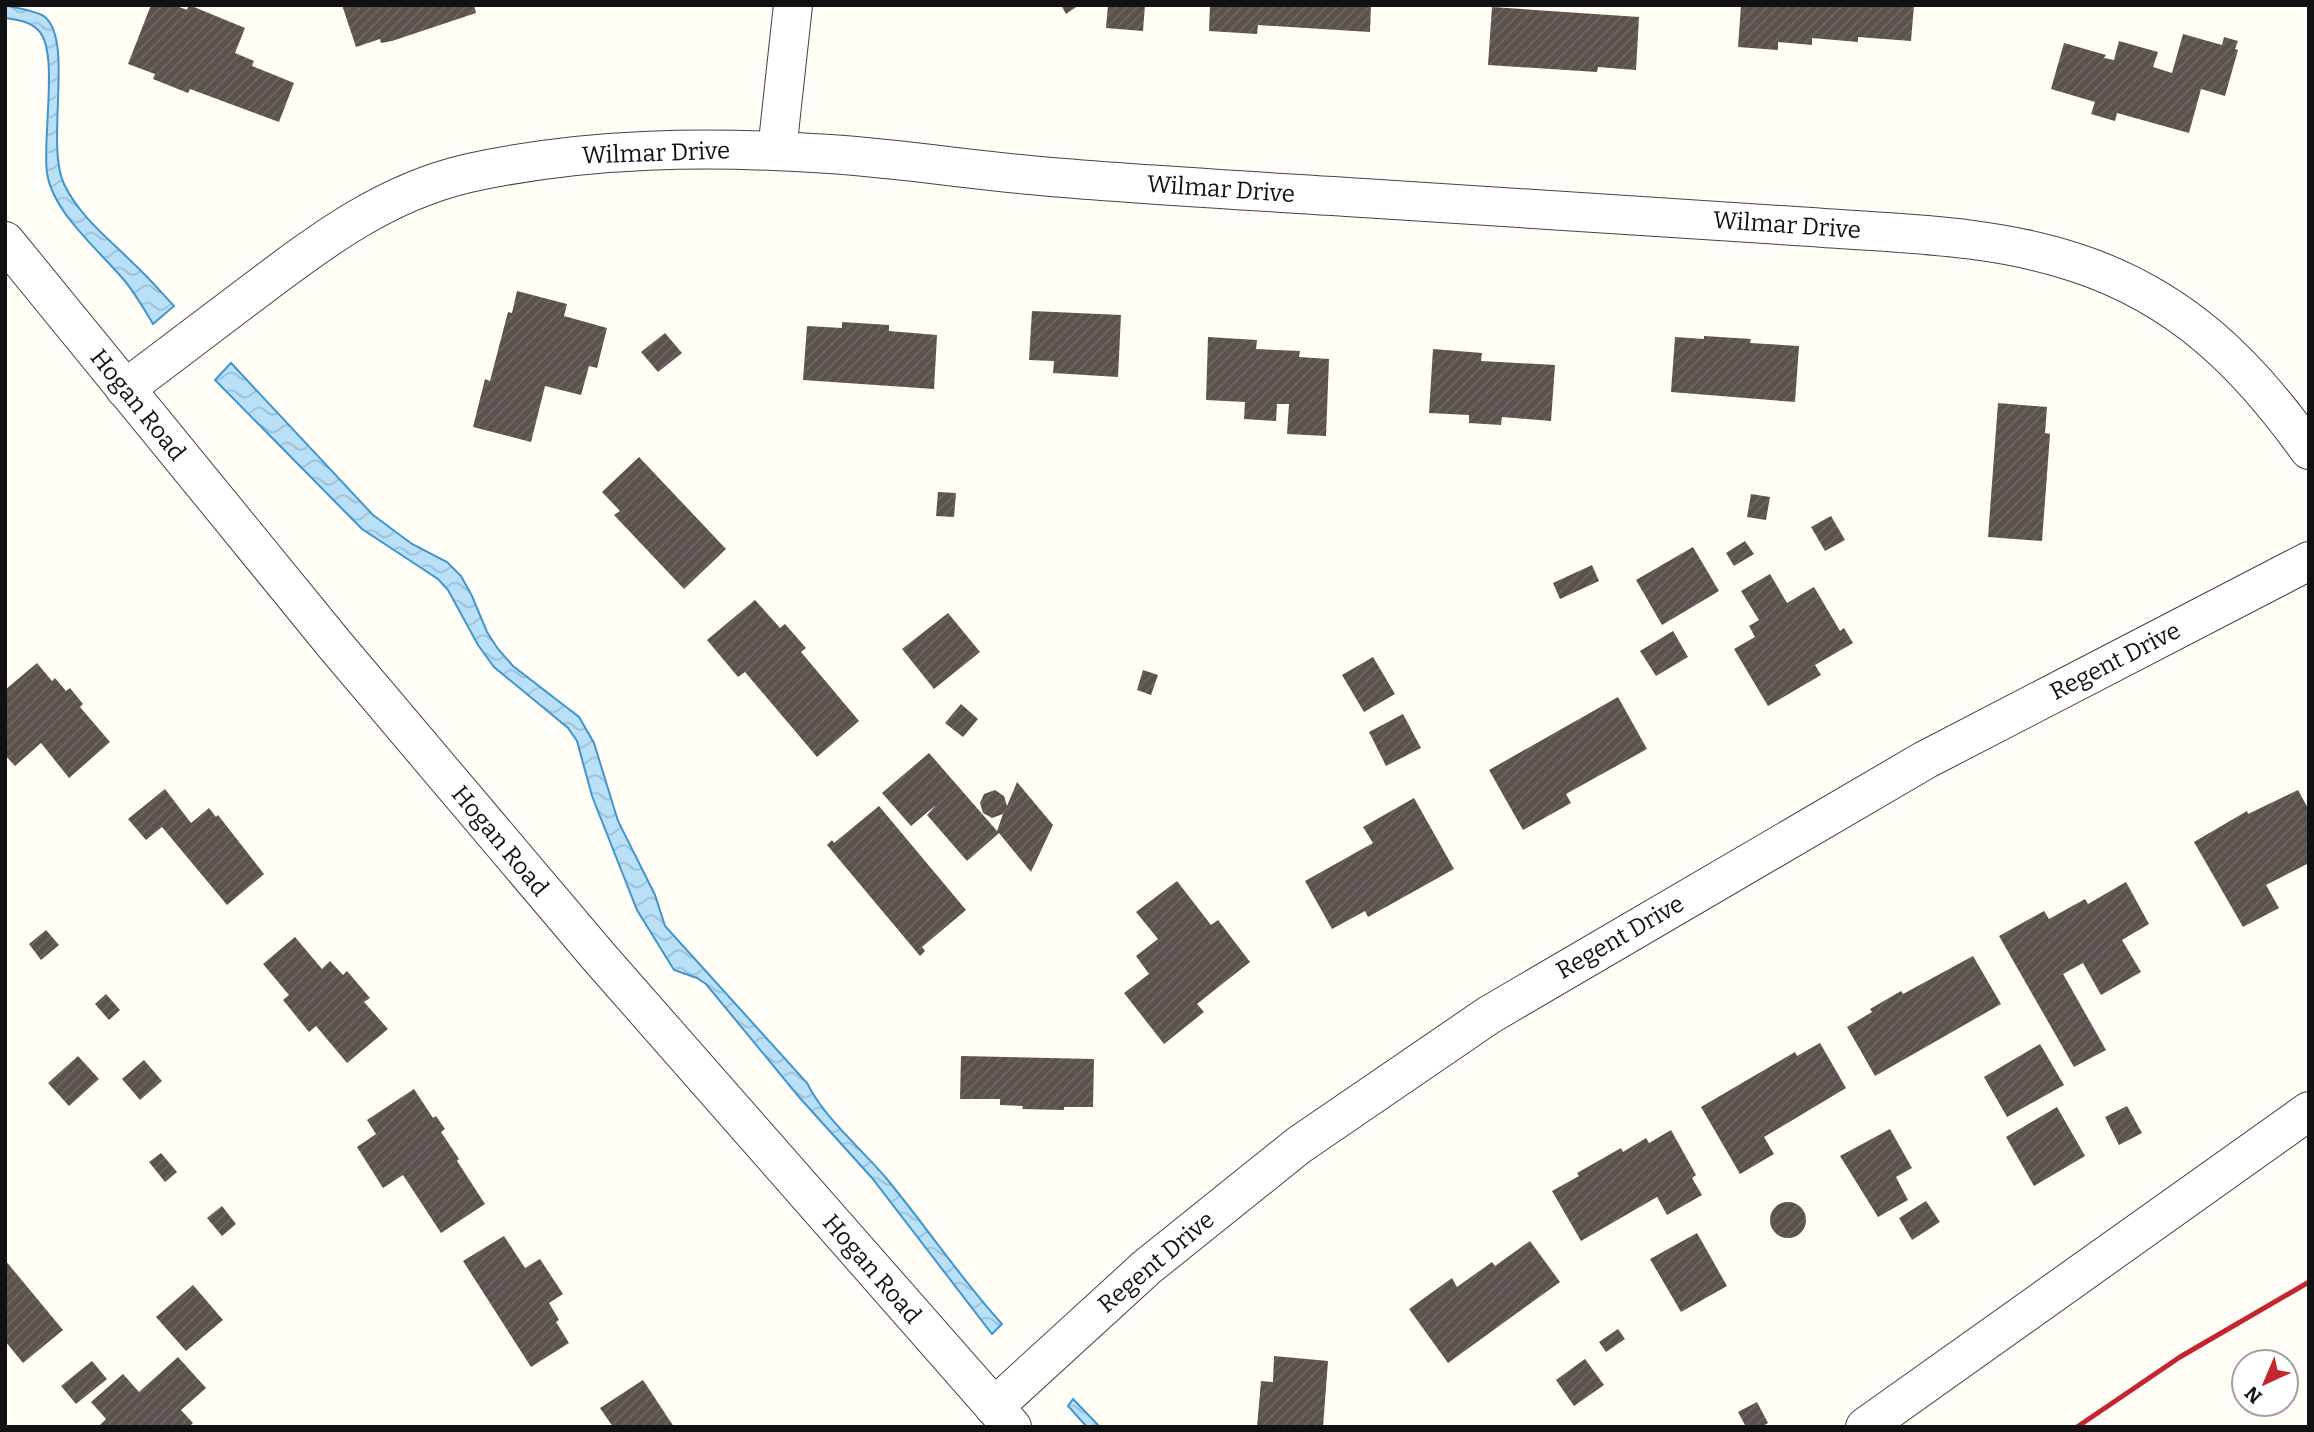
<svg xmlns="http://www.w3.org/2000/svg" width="2314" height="1432" font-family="Bitter,serif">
  <defs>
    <pattern id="water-waves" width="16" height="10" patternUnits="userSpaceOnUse" patternTransform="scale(1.75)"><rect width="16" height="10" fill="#b9e0f7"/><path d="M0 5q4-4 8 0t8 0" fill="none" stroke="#9ebfd3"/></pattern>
    <pattern id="building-hatch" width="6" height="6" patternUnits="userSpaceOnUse" patternTransform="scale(1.75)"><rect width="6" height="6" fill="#5a524d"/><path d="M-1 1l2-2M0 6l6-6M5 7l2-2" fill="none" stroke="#6d6662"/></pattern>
  </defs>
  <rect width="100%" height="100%" fill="#fffdf5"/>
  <g fill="url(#water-waves)" stroke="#3f96cf" stroke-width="2">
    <path d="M5 5C15 8 38 11 45 17 74 42 45 144 64 184 79 216 109 239 134 264 148 277 161 292 174 306L153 324C144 309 135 293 124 280 99 250 53 213 47 173 42 140 59 52 39 31 30 21 18 20 5 18Z"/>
    <path d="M231 363 373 515 412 544 447 562 461 576 472 596 487 632 498 649 513 666 579 717 594 743 618 821 655 895 665 926 807 1083C825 1119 860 1147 886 1178 926 1226 960 1278 1002 1324L992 1334 872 1178 799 1097 706 984 697 978 674 970 637 910 592 796 577 741 568 728 494 667 478 645 448 590 438 579 362 529 215 380Z"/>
    <polygon points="1073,1399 1100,1427 1087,1427 1068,1406"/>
  </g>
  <g fill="url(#building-hatch)">
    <polygon points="151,5 174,5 187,10 189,5 245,28 235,53 254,61 252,66 294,83 279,122 190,89 188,93 153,79 155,74 128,64"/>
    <polygon points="342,5 474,5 476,13 392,41 381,43 380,39 356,47"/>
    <polygon points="1061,5 1079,5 1066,14"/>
    <polygon points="1108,5 1145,5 1143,31 1106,28"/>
    <polygon points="1210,5 1371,5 1370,32 1258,25 1257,34 1209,31"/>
    <polygon points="1741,5 1914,5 1911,41 1858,37 1858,42 1812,38 1812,45 1778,42 1778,50 1738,47"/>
    <polygon points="1492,7 1639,17 1636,70 1598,67 1597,72 1488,65"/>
    <polygon points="2183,34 2222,45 2224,37 2238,41 2235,49 2238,50 2225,96 2201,89 2189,133 2117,113 2115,121 2091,114 2095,102 2051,89 2064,43 2106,55 2104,58 2114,60 2119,41 2158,52 2153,67 2172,73"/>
    <polygon points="517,291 567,304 564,316 607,328 597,368 589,366 581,395 545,386 531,442 473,427 485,379 490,381 508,312 512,313"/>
    <polygon points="1032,311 1121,315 1118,377 1053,373 1054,361 1029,360"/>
    <polygon points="842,322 889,325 889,331 937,335 934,389 803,380 807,326 842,328"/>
    <polygon points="665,333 682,353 658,372 641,352"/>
    <polygon points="1704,336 1751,339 1750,343 1799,346 1795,402 1671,392 1675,337 1704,339"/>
    <polygon points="1208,337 1257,340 1256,349 1300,351 1299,357 1329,359 1326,436 1287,434 1289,404 1277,404 1276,421 1244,419 1245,402 1206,400"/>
    <polygon points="1433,349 1482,353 1481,361 1555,365 1551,421 1502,417 1501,425 1469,423 1469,415 1429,413"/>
    <polygon points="1998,403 2047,407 2045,433 2050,434 2042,541 1988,537"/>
    <polygon points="639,457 726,549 684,589 614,515 620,511 602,492"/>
    <polygon points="938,492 956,493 954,517 936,516"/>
    <polygon points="1751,494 1770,497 1766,520 1747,517"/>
    <polygon points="1831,516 1845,540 1825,551 1811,527"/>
    <polygon points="1745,541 1754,554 1734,566 1726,553"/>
    <polygon points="1693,547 1719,591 1662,625 1636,580"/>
    <polygon points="1592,565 1599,581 1560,599 1553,583"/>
    <polygon points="1770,574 1787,603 1814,587 1840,631 1844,628 1853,643 1815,665 1821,675 1768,706 1734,649 1755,637 1749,626 1759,620 1741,591"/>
    <polygon points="755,600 780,628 785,624 806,648 801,652 859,721 817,757 745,672 738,677 707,640"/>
    <polygon points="948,613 980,652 934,689 902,649"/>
    <polygon points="1673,631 1688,657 1656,676 1640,651"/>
    <polygon points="1373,657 1395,694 1364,712 1342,675"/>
    <polygon points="37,663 52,681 55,678 66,691 70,688 83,704 80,707 110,742 69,778 41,743 15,766 5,755 5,690"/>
    <polygon points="1143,670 1158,675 1151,695 1137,690"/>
    <polygon points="1618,697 1647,749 1566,794 1571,803 1523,830 1489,770"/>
    <polygon points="961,704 978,719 963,737 945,723"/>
    <polygon points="1403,714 1421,748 1386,766 1369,732"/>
    <polygon points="929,753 997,831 1003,814 992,818 983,813 980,803 984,794 995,790 1004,796 1007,806 1017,782 1053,825 1031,872 999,833 967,861 927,815 936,805 911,826 882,793"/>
    <polygon points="165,789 191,823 209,808 216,817 218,815 264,874 227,905 162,827 146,840 128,819"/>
    <polygon points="2298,790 2309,810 2309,863 2266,885 2279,908 2243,927 2194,842 2247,811 2248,814"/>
    <polygon points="1414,798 1454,869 1368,917 1365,911 1332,929 1305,881 1373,843 1363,827"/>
    <polygon points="879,806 966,910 922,947 925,951 920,956 827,845 832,840 834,843"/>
    <polygon points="1177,881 1211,925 1218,920 1250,962 1197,1004 1204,1012 1164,1044 1124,993 1149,974 1136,956 1158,939 1136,912"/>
    <polygon points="2126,882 2149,924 2122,940 2141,972 2101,995 2083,963 2063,974 2106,1050 2074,1067 1999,936 2044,911 2049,919 2085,899 2088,904"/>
    <polygon points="46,930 59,945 41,960 29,944"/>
    <polygon points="295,937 322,969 330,961 343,975 347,971 370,998 364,1002 388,1029 347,1063 316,1026 309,1032 283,1000 289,995 263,964"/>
    <polygon points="1973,956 2001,1004 1875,1076 1847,1027 1872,1012 1870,1009 1901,991 1903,994"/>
    <polygon points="106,994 120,1010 109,1020 95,1004"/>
    <polygon points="1820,1043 1846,1088 1764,1137 1774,1154 1740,1174 1701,1107 1795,1052 1797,1056"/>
    <polygon points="2040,1044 2064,1085 2007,1117 1984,1077"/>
    <polygon points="78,1056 99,1079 69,1106 48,1083"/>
    <polygon points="961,1056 1094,1059 1093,1107 1064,1107 1064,1110 1022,1109 1023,1106 1000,1105 1000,1099 960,1099"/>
    <polygon points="144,1060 162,1081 140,1100 122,1079"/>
    <polygon points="414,1089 433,1118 436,1116 445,1129 441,1132 459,1159 457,1161 485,1204 441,1233 403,1175 383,1188 357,1147 376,1134 367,1120"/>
    <polygon points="2127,1106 2142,1133 2119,1145 2105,1117"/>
    <polygon points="2057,1107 2085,1156 2034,1186 2006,1137"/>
    <polygon points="1890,1129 1912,1168 1896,1177 1908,1200 1878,1217 1840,1156"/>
    <polygon points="1671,1130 1696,1175 1692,1178 1702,1195 1667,1215 1657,1197 1581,1241 1552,1191 1579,1176 1577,1173 1621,1148 1623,1152 1646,1138 1649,1143"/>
    <polygon points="161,1153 177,1172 165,1182 149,1162"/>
    <polygon points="1926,1201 1940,1222 1912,1240 1899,1218"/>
    <circle cx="1788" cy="1220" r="18"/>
    <polygon points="222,1206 236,1224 222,1236 207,1218"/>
    <polygon points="1697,1233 1727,1286 1681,1312 1650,1259"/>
    <polygon points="504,1236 525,1268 540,1259 563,1294 549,1303 559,1320 556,1322 569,1343 531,1367 463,1261"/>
    <polygon points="1530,1241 1560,1282 1448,1363 1409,1309 1452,1278 1457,1287 1492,1262 1495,1266"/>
    <polygon points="5,1260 63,1330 23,1363 5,1341"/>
    <polygon points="193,1285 223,1320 186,1351 156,1317"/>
    <polygon points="1618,1329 1625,1339 1606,1352 1599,1342"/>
    <polygon points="1274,1356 1328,1361 1323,1427 1257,1427 1261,1381 1273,1382"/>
    <polygon points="178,1357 206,1388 181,1410 193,1423 189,1427 98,1427 106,1419 91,1402 123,1374 139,1392"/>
    <polygon points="1585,1359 1604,1385 1574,1406 1556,1380"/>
    <polygon points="92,1361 107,1379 76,1404 61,1386"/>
    <polygon points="643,1380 674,1427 613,1427 600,1408"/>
    <polygon points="1757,1402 1768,1423 1761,1427 1746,1427 1738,1412"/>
  </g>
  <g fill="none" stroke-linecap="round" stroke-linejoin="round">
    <defs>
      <g id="minor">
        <polyline points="777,151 793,5"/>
        <polyline points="5,241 335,645 599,957 1012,1427"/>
        <path d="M125 389C169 356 212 323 256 290 322 240 386 192 469 173 587 147 710 146 830 154 904 159 978 171 1051 177 1160 186 1270 192 1379 199 1523 208 1667 217 1811 227 1900 234 1991 234 2077 263 2180 297 2247 363 2309 450"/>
        <polyline points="994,1407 1147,1267 1299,1145 1489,1015 1925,760 2309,561"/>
        <polyline points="1865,1427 2309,1111"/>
      </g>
    </defs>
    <use href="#minor" stroke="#444" stroke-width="40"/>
    <use href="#minor" stroke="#fff" stroke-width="38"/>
    <polyline stroke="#c4262e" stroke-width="5" points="2077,1427 2180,1357 2309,1282"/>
  </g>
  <g text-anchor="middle" stroke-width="7" stroke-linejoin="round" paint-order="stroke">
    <g font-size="24" fill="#111" stroke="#fff">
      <text transform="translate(656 153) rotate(-2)" y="8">Wilmar Drive</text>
      <text transform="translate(1221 189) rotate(4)" y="8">Wilmar Drive</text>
      <text transform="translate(1787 225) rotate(4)" y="8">Wilmar Drive</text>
      <text transform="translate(138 405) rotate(51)" y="8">Hogan Road</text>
      <text transform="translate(2115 661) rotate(-27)" y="8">Regent Drive</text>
      <text transform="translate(500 841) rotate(50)" y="8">Hogan Road</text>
      <text transform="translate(1620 937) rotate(-30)" y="8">Regent Drive</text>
      <text transform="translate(1156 1262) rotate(-40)" y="8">Regent Drive</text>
      <text transform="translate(872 1269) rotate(49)" y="8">Hogan Road</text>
    </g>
  </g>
  <rect width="2314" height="1432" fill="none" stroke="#111111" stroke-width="14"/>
  <g transform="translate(2265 1383) rotate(224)"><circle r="33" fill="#ffffff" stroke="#a0a0a0" stroke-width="2"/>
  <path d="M0-5L12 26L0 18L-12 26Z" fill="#c4262e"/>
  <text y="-10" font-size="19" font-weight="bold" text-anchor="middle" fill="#111111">N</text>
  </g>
</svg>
